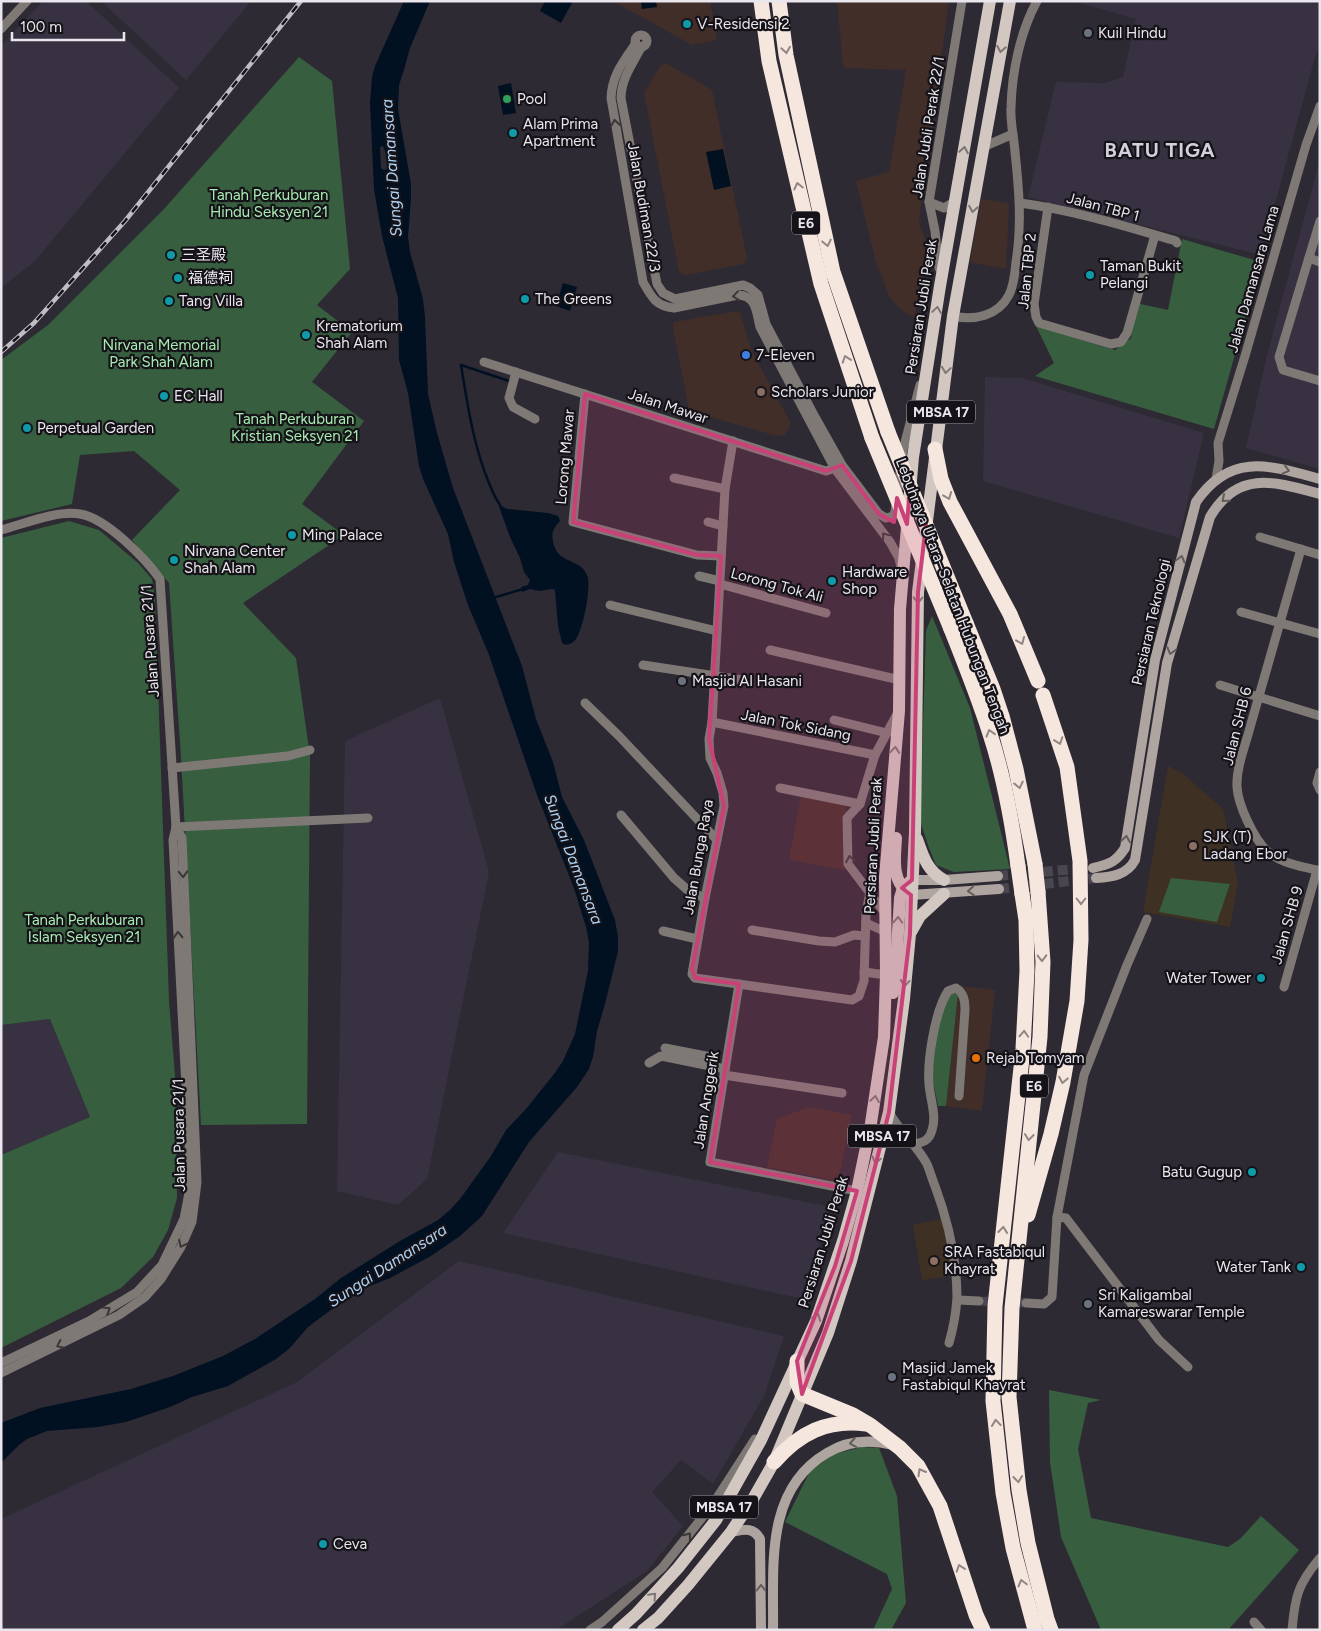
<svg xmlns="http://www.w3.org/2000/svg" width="1321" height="1631" font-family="Figtree,'Noto Sans SC',sans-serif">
  <rect width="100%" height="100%" fill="#2e2a34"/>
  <g fill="#412e29">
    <polygon points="613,1 710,1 717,40 692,45"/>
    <polygon points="837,1 949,1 919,222 929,250 914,318 899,308 889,296 875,259 856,181 889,172 906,70 845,68 843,65"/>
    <polygon points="666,63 712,90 747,258 746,261 743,264 687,275 682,274 679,271 644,93 661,65"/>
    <polygon points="981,199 1009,203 1006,269 970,262"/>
    <polygon points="736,311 740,312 752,352 791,423 785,435 777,436 693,412 689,409 673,328 674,322"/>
    <polygon points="801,794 846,803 845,870 789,860"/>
    <polygon points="959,986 995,990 982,1111 946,1106"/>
    <polygon points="809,1107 852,1115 838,1181 767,1167 777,1119"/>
  </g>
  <g fill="#373141">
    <polygon points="43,1 86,1 179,88 35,261 1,288 1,46"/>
    <polygon points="101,1 251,1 186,80"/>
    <polygon points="1072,1 1320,1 1320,44 1314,61 1261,255 1028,197 1056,82 1105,83 1123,77 1136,19"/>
    <polygon points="1320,159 1320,469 1246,448 1266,359"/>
    <polygon points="985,377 1022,378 1204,433 1179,538 983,481"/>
    <polygon points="440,698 489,872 427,1179 398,1205 337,1191 345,741"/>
    <polygon points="50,1019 90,1117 1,1155 1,1025"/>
    <polygon points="558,1152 831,1207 803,1299 503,1233"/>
    <polygon points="459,1261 784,1336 764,1396 713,1484 681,1460 652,1492 683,1526 647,1571 556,1630 1,1630 1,1519 297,1382"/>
  </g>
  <g fill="#3e3123">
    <polygon points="1168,766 1182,773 1223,809 1238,883 1230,927 1143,912"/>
    <polygon points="941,1219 948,1246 952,1276 922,1280 913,1225"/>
  </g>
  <g fill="#375f3f">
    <polygon points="299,57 332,81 350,269 317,305 352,332 312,382 364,421 302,504 344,535 243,603 296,658 310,756 307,1124 201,1125 181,757 169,583 132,540 180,490 134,451 80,455 72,504 1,521 1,360 48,325 164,209"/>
    <polygon points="1182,239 1261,262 1214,429 1035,376 1054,363 1036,326 1115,350 1131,338 1136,303 1168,310"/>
    <polygon points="69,521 99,530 138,563 152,579 155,600 169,1001 175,1076 177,1198 168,1230 153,1257 121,1288 1,1348 1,1155 90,1117 50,1019 1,1025 1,538"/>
    <polygon points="932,616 970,708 1010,869 954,872 936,865 929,848 920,821 926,631"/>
    <polygon points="1171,878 1230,884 1217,922 1159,912"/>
    <polygon points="950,994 958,994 946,1106 938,1106 932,1076 938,1015"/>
    <polygon points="1049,1390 1101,1400 1088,1403 1078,1449 1091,1518 1228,1547 1240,1539 1261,1516 1299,1550 1228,1630 1101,1630 1061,1537 1050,1462"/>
    <polygon points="862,1447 879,1448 897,1496 906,1603 891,1630 873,1630 892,1589 887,1574 785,1522 810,1471 834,1454"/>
  </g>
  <g fill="#011122" fill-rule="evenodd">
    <path d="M404 1H430L410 48 403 73 399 85 398 109 411 184V198L408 237 410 252 423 299 425 317 428 394 437 433 453 488 522 666 536 719 553 762 562 797 584 840 615 920 618 937V951L605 1004 597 1031 593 1057 589 1069 577 1087 529 1142 482 1216 460 1236 431 1256 390 1278 365 1288 328 1312 308 1327 289 1349 276 1359 228 1386 192 1397 170 1407 126 1422 98 1427 47 1431 27 1439 19 1445 1 1463V1423L40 1408 131 1389 173 1376 223 1356 255 1339 315 1299 341 1278 400 1241 438 1220 450 1210 460 1199 491 1156 506 1130 526 1109 554 1074 563 1061 575 1034 588 971 589 942 586 927 574 888 537 795 489 655 468 605 454 562 448 534 423 479 419 466 408 393 399 360 398 298 382 236 374 189 370 103 372 77 375 66ZM383 146 388 160 387 169 384 170 381 168 380 147Z"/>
    <polygon points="545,1 573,1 561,23 540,11"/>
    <polygon points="641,1 656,1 657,7 642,9"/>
    <polygon points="511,83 516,113 503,115 498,86"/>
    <polygon points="723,149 731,186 714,190 706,152"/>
    <polygon points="563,283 577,287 570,311 556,306"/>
    <path d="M497 501H499L502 506 507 509 548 513 558 516 560 521C554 528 551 532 553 541 557 565 579 557 587 575 592 586 583 629 576 639 573 643 570 644 566 645L562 643 558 626 555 590 552 589 539 591 530 589 522 592 521 587 528 585 530 580 524 572 520 558 510 537Z"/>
  </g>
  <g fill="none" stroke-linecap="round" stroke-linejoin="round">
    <g stroke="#011122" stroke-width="2.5">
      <path d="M498 502C492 492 488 481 484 470 472 436 467 401 461 365L509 381"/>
      <polyline points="493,598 523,589"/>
    </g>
    <polyline stroke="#4a4650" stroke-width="9" stroke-dasharray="9 4.5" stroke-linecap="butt" points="979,1301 1026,1303"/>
    <g stroke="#4a4650" stroke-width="10" stroke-dasharray="10 5" stroke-linecap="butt">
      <polyline points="998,876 1086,868"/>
      <polyline points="999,889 1096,878"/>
    </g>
    <g stroke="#7f7976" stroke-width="9">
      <polyline points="1,29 27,1"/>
      <circle cx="641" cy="41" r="6"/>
      <path d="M636 43C623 62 612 75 611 98L643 282C652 298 656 306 674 308L738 295C757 296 756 312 760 327L835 469 890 542 899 558 901 568"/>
      <path d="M642 46C633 63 621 79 621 98L657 284 663 293 675 299 743 285 750 288 758 295 766 324 815 417 842 465 879 514 886 518 893 516 895 512 903 450 920 385"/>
      <polyline points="983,147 1013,134"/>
      <polyline points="929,202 944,208 956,201"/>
      <path d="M1020 203C1073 210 1125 226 1176 241L1177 243"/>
      <polyline points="1048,207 1034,304 1036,317 1039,323 1111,344 1121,342 1127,333 1155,235"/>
      <polyline points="1320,221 1279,357 1283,370 1320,381"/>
      <polyline points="1309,258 1320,262"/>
      <polyline points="939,268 935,231 929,202 962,1"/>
      <path d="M953 316C974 321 998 316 1009 295 1014 285 1015 273 1016 262 1022 225 1019 189 1015 152 1014 137 1010 122 1011 107 1012 72 1020 32 1037 1"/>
      <polyline points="484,362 826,471 838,467"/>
      <polyline points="516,372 509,398 513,407 535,419"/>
      <polyline points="585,394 573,522 697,555 721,556"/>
      <polyline points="733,441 725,489 712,722 709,739 710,758 717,773 723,793 724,806 705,898 692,974 695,978 852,1000 859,996 864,981 866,913 870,892"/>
      <polyline points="674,478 725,489"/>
      <polyline points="1216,479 1219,461 1218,443 1245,356 1306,145 1320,106"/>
      <polyline points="708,522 723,526"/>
      <path d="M1 530C24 524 57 510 80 514 106 518 145 558 160 579L176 827 173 840 191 1182 184 1219 162 1265 137 1292 89 1321 1 1363"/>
      <polyline points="1260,537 1320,555"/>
      <path d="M1301 549C1284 608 1267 666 1251 724 1246 744 1236 767 1237 787 1238 805 1254 839 1267 851 1281 864 1302 866 1320 871"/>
      <polyline points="699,576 720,581"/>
      <polyline points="720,584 826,613"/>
      <polyline points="610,605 717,631"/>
      <polyline points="1241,612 1320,634"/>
      <polyline points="770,650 900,680"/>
      <polyline points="643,665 749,681"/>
      <polyline points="1220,685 1320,716"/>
      <polyline points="585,703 619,736 717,840"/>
      <polyline points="834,720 887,733"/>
      <polyline points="712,722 875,755"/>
      <polyline points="172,768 288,756 310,750"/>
      <polyline points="1320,772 1317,783 1320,790"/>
      <polyline points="780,788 860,804"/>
      <polyline points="621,815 674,878 690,892 705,898"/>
      <polyline points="176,827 368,818"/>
      <polyline points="885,913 848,864 847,818 860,804 875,755 896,716"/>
      <polyline points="866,923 886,932"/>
      <polyline points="752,930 819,941 835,942 854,935 865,936"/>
      <polyline points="663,931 697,939"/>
      <polyline points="864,972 886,975"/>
      <polyline points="739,984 710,1162 857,1191"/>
      <polyline points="1284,987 1317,870"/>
      <polyline points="665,1048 711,1057"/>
      <polyline points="649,1063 661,1056 725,1069"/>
      <polyline points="724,1075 842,1093"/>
      <path d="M889 1112C899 1131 917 1145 927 1164 930 1171 932 1179 935 1186 948 1221 957 1260 957 1298 956 1313 953 1329 949 1343"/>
      <path d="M912 1144C923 1143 929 1141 932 1130 937 1116 930 1099 929 1084 927 1060 935 1011 948 991L956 988C964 993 965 1001 965 1010L959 1096"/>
      <polyline points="1057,1217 1066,1218 1159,1340 1188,1367"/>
      <polyline points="957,1300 979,1301"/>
      <polyline points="1026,1303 1044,1304 1052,1297 1057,1217 1084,1075 1127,965 1147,919"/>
      <polyline points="1,1373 119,1315 145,1297 161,1279 181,1247 192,1222 197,1182 182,838 176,827"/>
      <polyline points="1254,1622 1261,1630"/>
      <polyline points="590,1630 602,1622 662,1568 713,1504 755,1439"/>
      <path d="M1292 1630C1295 1596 1298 1584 1320 1558"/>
    </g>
    <g stroke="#afa5a0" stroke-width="10">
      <path d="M1093 868C1110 864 1116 862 1125 848L1155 660 1196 502C1230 452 1269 465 1320 479"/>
      <path d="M1096 878C1112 877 1127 875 1135 860L1167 663 1210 517C1238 469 1276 482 1320 494"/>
      <polyline points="912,880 944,880 998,876"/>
      <polyline points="911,895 999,889"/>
      <path d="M731 1532C743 1530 753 1526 760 1539L761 1630"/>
      <path d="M773 1630C774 1567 764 1490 827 1453 847 1441 870 1439 893 1445"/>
    </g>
    <g stroke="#d3c7c1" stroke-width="12">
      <path d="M896 838C895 858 891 879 908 893"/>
      <path d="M917 839C923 856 927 871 944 880"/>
      <polyline points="911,932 920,916 944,894"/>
      <polyline points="893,993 896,967 900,898 903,888 912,880"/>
      <polyline points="618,1630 636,1614 678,1568 716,1520 761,1440 816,1321 843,1241 857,1191 871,1123 884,1037 886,975 885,877 899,711 900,609 913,457 940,286 990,1"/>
      <polyline points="643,1630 658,1618 688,1585 731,1532 753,1499 774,1462 828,1333 851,1261 889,1112 904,999 910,934 915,832 918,592 953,316 1010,1"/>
    </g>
    <g stroke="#f5e6de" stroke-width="15">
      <polyline points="761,1 769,61 821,284 872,438"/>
      <polyline points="779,1 786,55 833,272 888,432"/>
      <polyline points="935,449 941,479 950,502 1010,614 1038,681"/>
      <polyline points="966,623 993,689 1002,716 1016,769 1035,864"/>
      <path d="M951 629C965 664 979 699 990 734 1004 776 1012 822 1018 866"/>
      <polyline points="1038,892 1043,962 1040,1037 1012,1308 1009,1397 1019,1490 1028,1543 1047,1619 1051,1630"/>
      <polyline points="1022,894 1026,920 1027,971 1023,1049 995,1306 993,1401 1003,1493 1013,1548 1035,1630"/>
      <polyline points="1028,1215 1051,1134 1063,1082 1077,1001 1081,940 1080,861 1067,767 1043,695"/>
      <polyline points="797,1361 797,1382 802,1394 853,1415 870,1425 900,1448 918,1466 940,1506 976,1615 983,1630"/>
      <path d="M774 1462C799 1433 827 1419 866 1424"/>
    </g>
    <defs>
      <polyline id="rail" points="1,352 34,323 125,221 301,1"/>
    </defs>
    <use href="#rail" stroke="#c0bdc5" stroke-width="4.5"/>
    <use href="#rail" stroke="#151318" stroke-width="2.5" stroke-dasharray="8" stroke-linecap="butt"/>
    <g stroke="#f5e6de" stroke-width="15">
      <polyline points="888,432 966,623"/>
      <polyline points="872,438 951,629"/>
      <polyline points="1035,864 1038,892"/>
      <polyline points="1018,866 1022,894"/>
    </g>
  </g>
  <defs><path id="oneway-chevron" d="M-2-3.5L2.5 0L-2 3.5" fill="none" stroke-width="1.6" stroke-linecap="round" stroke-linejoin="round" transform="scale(1.25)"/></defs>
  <g stroke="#7e7675">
    <use href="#oneway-chevron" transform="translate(1001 49) rotate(100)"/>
    <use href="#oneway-chevron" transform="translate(964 150) rotate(-80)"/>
    <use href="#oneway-chevron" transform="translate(973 209) rotate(100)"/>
    <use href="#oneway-chevron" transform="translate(937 310) rotate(-82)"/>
    <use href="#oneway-chevron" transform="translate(946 370) rotate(98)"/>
    <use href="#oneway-chevron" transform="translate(918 600) rotate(91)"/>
    <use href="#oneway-chevron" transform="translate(895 750) rotate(-85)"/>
    <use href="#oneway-chevron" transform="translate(898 920) rotate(-87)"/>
    <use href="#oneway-chevron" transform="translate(905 983) rotate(95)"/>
    <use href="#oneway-chevron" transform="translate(875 1099) rotate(-81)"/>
    <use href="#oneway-chevron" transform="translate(876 1160) rotate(105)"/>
    <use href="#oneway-chevron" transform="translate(817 1317) rotate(-69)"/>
    <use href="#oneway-chevron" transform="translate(653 1596) rotate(-47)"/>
  </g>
  <g stroke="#908785">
    <use href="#oneway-chevron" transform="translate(786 50) rotate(81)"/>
    <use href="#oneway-chevron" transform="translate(798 186) rotate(-103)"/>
    <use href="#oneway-chevron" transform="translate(827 243) rotate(78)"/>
    <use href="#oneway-chevron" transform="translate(846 359) rotate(-109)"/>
    <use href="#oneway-chevron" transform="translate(948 496) rotate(68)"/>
    <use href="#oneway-chevron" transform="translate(1021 641) rotate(67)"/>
    <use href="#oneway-chevron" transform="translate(990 733) rotate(-107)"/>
    <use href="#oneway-chevron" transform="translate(1059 741) rotate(71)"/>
    <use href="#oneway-chevron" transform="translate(1019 785) rotate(78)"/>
    <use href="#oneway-chevron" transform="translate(1081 901) rotate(90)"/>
    <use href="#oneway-chevron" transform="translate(1042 958) rotate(89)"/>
    <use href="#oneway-chevron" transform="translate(1024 1034) rotate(-87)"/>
    <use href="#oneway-chevron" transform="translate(1063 1080) rotate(101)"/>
    <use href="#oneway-chevron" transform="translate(1029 1137) rotate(96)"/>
    <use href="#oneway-chevron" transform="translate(1003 1230) rotate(-84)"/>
    <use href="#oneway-chevron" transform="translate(996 1423) rotate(-96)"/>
    <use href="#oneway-chevron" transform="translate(921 1472) rotate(-120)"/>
    <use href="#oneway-chevron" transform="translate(1018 1479) rotate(84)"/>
    <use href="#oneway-chevron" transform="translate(960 1568) rotate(-109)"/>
    <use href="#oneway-chevron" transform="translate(1022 1583) rotate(-105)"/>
  </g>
  <g stroke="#3a3739">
    <use href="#oneway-chevron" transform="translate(615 123) rotate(-99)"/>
    <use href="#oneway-chevron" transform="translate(736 296) rotate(173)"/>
    <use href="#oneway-chevron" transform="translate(885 536) rotate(-127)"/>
    <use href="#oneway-chevron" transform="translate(850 859) rotate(-100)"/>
    <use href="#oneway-chevron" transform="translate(183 874) rotate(88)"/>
    <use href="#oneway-chevron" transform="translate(178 935) rotate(-93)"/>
    <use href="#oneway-chevron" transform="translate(182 1244) rotate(116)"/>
    <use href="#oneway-chevron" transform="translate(107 1310) rotate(-32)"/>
    <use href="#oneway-chevron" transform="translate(60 1345) rotate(154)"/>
    <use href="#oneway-chevron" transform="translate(688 1536) rotate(-52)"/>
  </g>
  <g stroke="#625c5c">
    <use href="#oneway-chevron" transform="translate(1286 470) rotate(15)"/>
    <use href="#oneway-chevron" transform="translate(1225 499) rotate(139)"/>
    <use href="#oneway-chevron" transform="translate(1181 559) rotate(-75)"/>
    <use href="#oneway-chevron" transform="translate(1171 651) rotate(106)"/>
    <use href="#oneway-chevron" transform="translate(1126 839) rotate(-81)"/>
    <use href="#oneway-chevron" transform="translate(971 891) rotate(175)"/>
    <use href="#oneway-chevron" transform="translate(853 1443) rotate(170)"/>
    <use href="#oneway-chevron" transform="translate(761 1588) rotate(-90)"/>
  </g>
  <path fill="#ca4178" fill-opacity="0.2" stroke="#ca4178" stroke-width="4" stroke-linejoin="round" d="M585 394 826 471 842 465 879 514 894 522 897 498 907 524 910 486 926 525 918 592 912 880 902 888 911 895 910 934 889 1112 851 1261 802 1394 797 1361 835 1266 857 1191 710 1162 739 984 695 978 692 969 724 806 709 739 721 556 697 555 573 522Z"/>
  <g fill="#0f9aa8" stroke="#151318" stroke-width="2">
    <circle cx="687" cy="24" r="5"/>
    <circle cx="513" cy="133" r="5"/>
    <circle cx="171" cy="255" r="5"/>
    <circle cx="1090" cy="275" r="5"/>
    <circle cx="178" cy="278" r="5"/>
    <circle cx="525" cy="299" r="5"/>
    <circle cx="169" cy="301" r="5"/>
    <circle cx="306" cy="335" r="5"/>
    <circle cx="164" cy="396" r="5"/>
    <circle cx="27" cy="428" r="5"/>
    <circle cx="292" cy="535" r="5"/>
    <circle cx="174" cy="560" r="5"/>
    <circle cx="832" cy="581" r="5"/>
    <circle cx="1261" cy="978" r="5"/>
    <circle cx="1252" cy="1172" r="5"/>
    <circle cx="1301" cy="1267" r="5"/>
    <circle cx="323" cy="1544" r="5"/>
  </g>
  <g fill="#6b7280" stroke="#151318" stroke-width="2">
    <circle cx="1088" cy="33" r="5"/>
    <circle cx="682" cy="681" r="5"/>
    <circle cx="1088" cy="1304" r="5"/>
    <circle cx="892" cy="1377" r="5"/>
  </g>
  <circle fill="#2e9e5b" stroke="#151318" stroke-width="2" cx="507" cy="99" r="5"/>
  <circle fill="#3f7fe0" stroke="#151318" stroke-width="2" cx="746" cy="355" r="5"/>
  <g fill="#8d6e63" stroke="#151318" stroke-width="2">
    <circle cx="761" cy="392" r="5"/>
    <circle cx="1193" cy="846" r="5"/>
    <circle cx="934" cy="1261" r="5"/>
  </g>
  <circle fill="#e8710a" stroke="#151318" stroke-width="2" cx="976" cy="1058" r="5"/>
  <g text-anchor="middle" stroke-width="4.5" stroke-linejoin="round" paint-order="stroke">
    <g fill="#151318" stroke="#a9a7ad" stroke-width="1">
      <rect x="792" y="211.5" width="28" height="23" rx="4"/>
      <rect x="907" y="400.5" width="68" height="23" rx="4"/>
      <rect x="1020" y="1074.5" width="28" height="23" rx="4"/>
      <rect x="848" y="1124.5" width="68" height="23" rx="4"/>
      <rect x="690" y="1495.5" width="68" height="23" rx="4"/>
    </g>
    <g font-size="14" font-weight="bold" fill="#e9e6ed">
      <text x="806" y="228">E6</text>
      <text x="941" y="417">MBSA 17</text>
      <text x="1034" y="1091">E6</text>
      <text x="882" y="1141">MBSA 17</text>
      <text x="724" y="1512">MBSA 17</text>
    </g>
    <g font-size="15" fill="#e9e6ed" stroke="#151318" text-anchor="start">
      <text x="697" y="29">V-Residensi 2</text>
      <text x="1098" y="38">Kuil Hindu</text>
      <text x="517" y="104">Pool</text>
      <text x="523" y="129">Alam Prima<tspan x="523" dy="17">Apartment</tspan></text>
      <text x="181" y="260">三圣殿</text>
      <text x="1100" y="271">Taman Bukit<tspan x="1100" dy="17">Pelangi</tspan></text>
      <text x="188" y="283">福德祠</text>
      <text x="535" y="304">The Greens</text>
      <text x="179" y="306">Tang Villa</text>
      <text x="316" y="331">Krematorium<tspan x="316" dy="17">Shah Alam</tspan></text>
      <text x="756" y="360">7-Eleven</text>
      <text x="771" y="397">Scholars Junior</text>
      <text x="174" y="401">EC Hall</text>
      <text x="37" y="433">Perpetual Garden</text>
      <text x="302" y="540">Ming Palace</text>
      <text x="184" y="556">Nirvana Center<tspan x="184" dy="17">Shah Alam</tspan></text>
      <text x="842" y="577">Hardware<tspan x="842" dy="17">Shop</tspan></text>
      <text x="692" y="686">Masjid Al Hasani</text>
      <text x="1203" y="842">SJK (T)<tspan x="1203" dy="17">Ladang Ebor</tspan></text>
      <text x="1251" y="983" text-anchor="end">Water Tower</text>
      <text x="986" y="1063">Rejab Tomyam</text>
      <text x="1242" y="1177" text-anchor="end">Batu Gugup</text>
      <text x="944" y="1257">SRA Fastabiqul<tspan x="944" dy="17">Khayrat</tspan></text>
      <text x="1291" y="1272" text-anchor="end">Water Tank</text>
      <text x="1098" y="1300">Sri Kaligambal<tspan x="1098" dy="17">Kamareswarar Temple</tspan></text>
      <text x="902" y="1373">Masjid Jamek<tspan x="902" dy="17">Fastabiqul Khayrat</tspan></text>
      <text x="333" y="1549">Ceva</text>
    </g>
    <g font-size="15" fill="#e9e6ed" stroke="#151318">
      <text transform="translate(928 127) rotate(-81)" y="5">Jalan Jubli Perak 22/1</text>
      <text transform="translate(644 207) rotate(80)" y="5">Jalan Budiman 22/3</text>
      <text transform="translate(1103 207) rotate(15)" y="5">Jalan TBP 1</text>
      <text transform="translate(1027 271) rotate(-84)" y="5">Jalan TBP 2</text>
      <text transform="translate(1253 279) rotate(-74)" y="5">Jalan Damansara Lama</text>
      <text transform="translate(921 307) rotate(-81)" y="5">Persiaran Jubli Perak</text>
      <text transform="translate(668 406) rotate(18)" y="5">Jalan Mawar</text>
      <text transform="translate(565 457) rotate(-85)" y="5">Lorong Mawar</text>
      <text transform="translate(777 585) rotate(15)" y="5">Lorong Tok Ali</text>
      <text transform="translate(953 596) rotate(69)" y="5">Lebuhraya Utara–Selatan Hubungan Tengah</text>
      <text transform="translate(1151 622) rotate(-77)" y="5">Persiaran Teknologi</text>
      <text transform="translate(150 641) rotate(-94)" y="5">Jalan Pusara 21/1</text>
      <text transform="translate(796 725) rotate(11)" y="5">Jalan Tok Sidang</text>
      <text transform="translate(1237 726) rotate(-76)" y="5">Jalan SHB 6</text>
      <text transform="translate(873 846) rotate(-87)" y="5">Persiaran Jubli Perak</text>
      <text transform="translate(698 857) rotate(-80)" y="5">Jalan Bunga Raya</text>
      <text transform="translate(1287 925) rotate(-74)" y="5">Jalan SHB 9</text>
      <text transform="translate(706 1100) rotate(-81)" y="5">Jalan Anggerik</text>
      <text transform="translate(179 1135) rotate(-91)" y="5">Jalan Pusara 21/1</text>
      <text transform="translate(823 1242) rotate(-73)" y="5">Persiaran Jubli Perak</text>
    </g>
    <g font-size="15" fill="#a7ebb2" stroke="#151318">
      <text x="269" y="200">Tanah Perkuburan<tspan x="269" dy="17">Hindu Seksyen 21</tspan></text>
      <text x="161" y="350">Nirvana Memorial<tspan x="161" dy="17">Park Shah Alam</tspan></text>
      <text x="295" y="424">Tanah Perkuburan<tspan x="295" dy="17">Kristian Seksyen 21</tspan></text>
      <text x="84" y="925">Tanah Perkuburan<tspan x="84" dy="17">Islam Seksyen 21</tspan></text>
    </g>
    <g font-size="16" font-style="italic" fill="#add1f4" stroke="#151318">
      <text transform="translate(391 168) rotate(-94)" y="6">Sungai Damansara</text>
      <text transform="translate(574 859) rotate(69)" y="6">Sungai Damansara</text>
      <text transform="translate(387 1265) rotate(-33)" y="6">Sungai Damansara</text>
    </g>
    <g font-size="20" font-weight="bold" letter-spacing="1" fill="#d4cfdd" stroke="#151318">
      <text x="1160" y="157">BATU TIGA</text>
    </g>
  </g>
  <rect width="1321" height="1631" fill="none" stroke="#e9e6ed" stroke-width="5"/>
  <path d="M12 32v8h112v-8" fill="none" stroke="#e9e6ed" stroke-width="2.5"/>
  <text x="20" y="32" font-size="15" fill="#e9e6ed" stroke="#151318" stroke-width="4" paint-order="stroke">100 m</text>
</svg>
